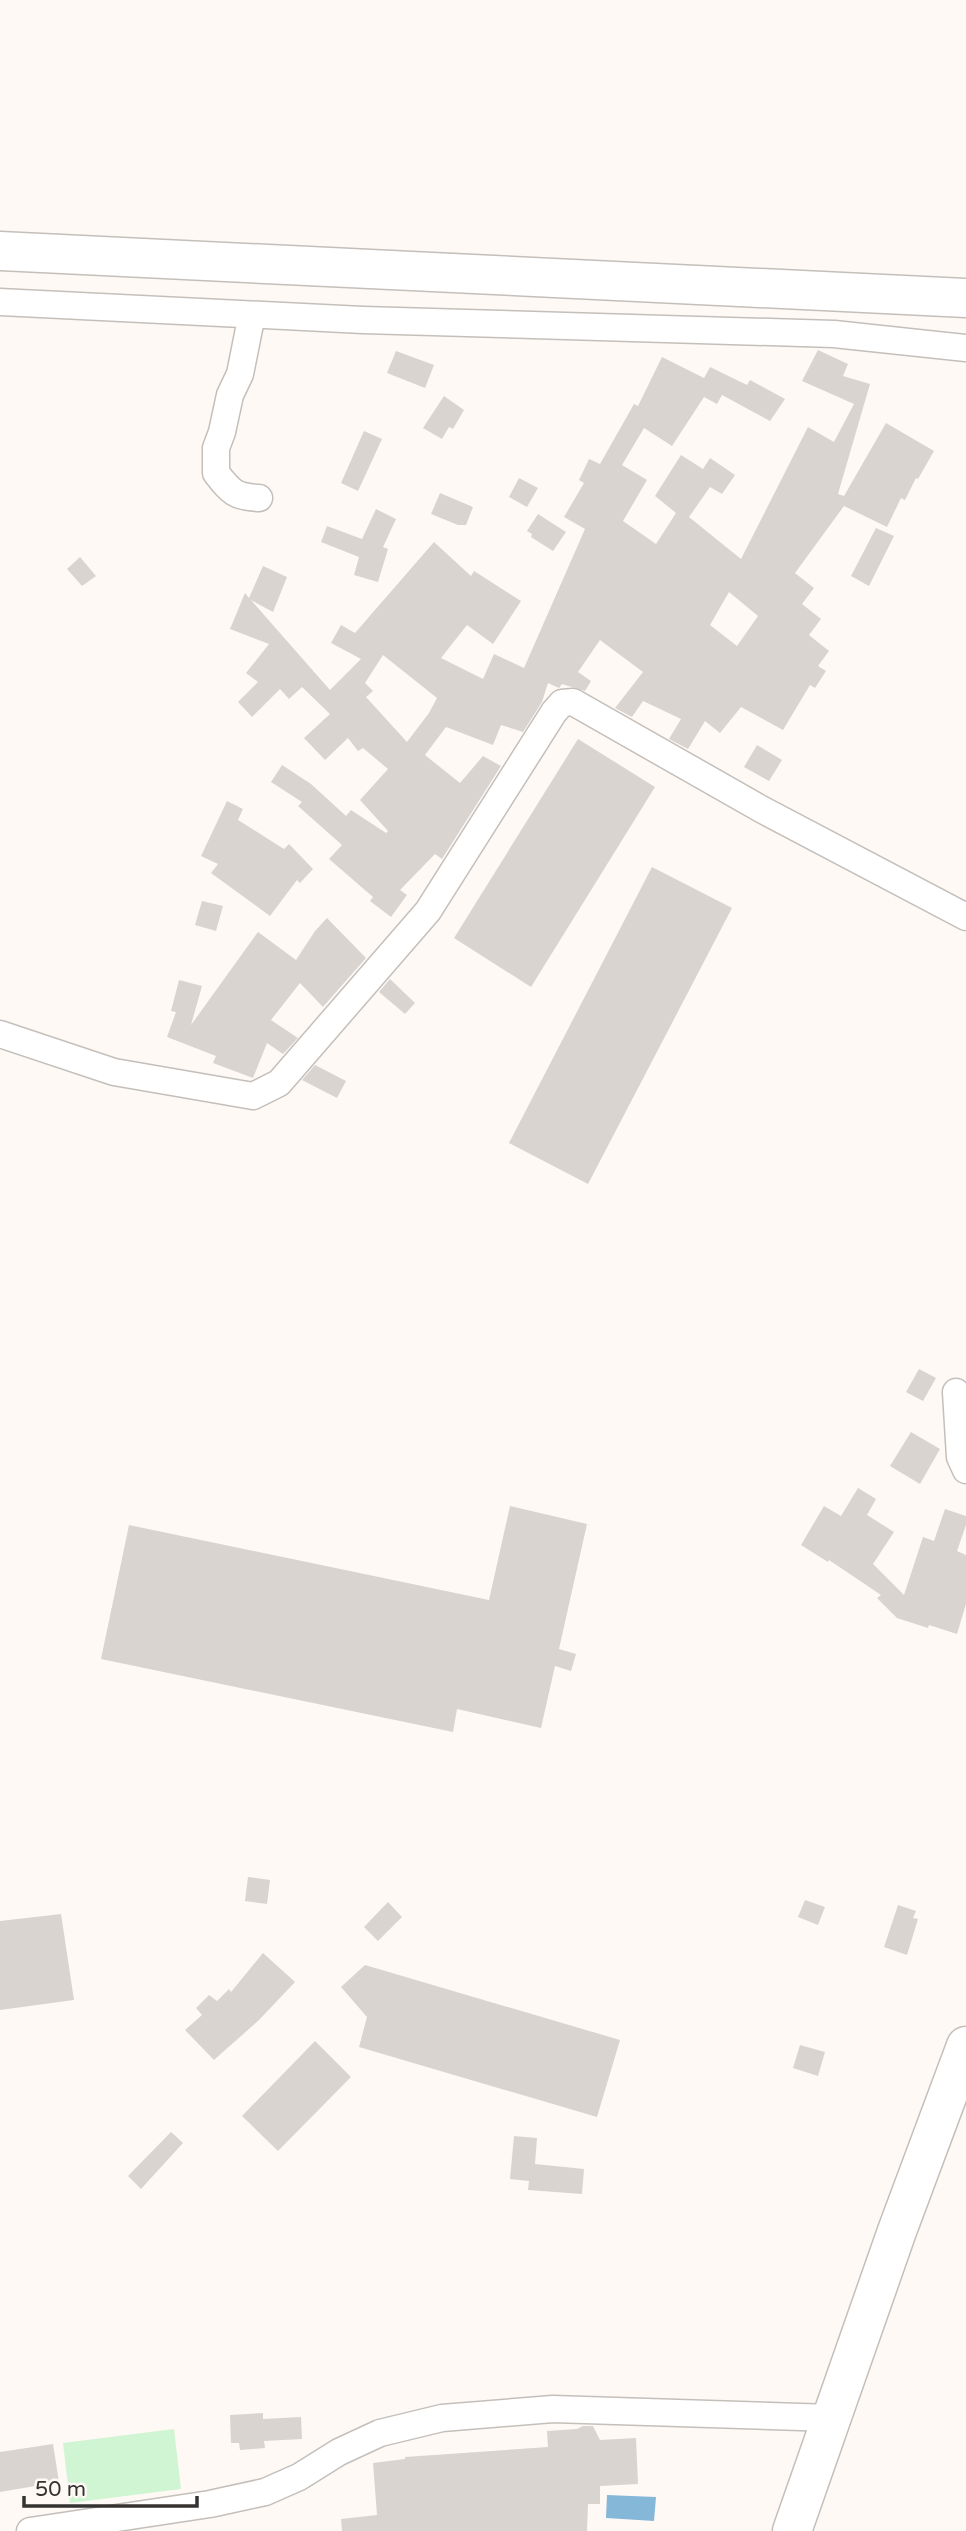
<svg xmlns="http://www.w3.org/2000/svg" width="966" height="2531" font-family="'Varela Round',sans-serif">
  <rect width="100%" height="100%" fill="#fef9f5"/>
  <polygon fill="#cff5d2" points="174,2429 181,2489 70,2503 63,2443"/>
  <polygon fill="#85b7d8" points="607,2495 656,2497 654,2521 606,2518"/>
  <g fill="#dad4d0" fill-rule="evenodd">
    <path d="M818 350 848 364 843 376 870 384 838 494 844 496 886 423 934 451 918 479 916 478 905 500 901 498 887 527 844 506 795 573 814 588 802 604 821 619 809 635 829 651 818 666 826 671 815 688 810 685 783 730 741 707 720 733 705 721 688 749 669 739 681 719 643 701 632 717 615 708 643 672 600 640 578 672 591 681 585 691 562 684 559 688 548 683 542 702 523 732 501 725 493 745 446 727 425 755 460 783 483 756 501 766 442 859 435 854 400 890 407 895 391 917 370 901 373 897 329 859 342 845 298 806 302 802 271 782 282 765 311 784 346 816 351 810 386 833 388 831 360 800 388 769 363 748 358 751 348 738 325 760 304 738 330 714 302 687 289 699 280 689 252 717 238 702 258 682 246 673 269 644 230 629 245 593 249 598 263 566 287 577 273 612 251 600 330 690 361 659 331 643 341 625 355 633 434 542 471 576 474 571 521 601 493 644 467 625 441 658 483 679 494 654 524 668 585 529 564 517 584 483 579 480 589 459 600 464 634 404 638 406 662 357 704 378 710 367 747 385 750 380 785 399 770 421 722 395 717 404 704 397 672 446 644 428 622 465 647 480 623 521 656 544 676 513 655 496 681 455 703 469 710 458 735 475 722 494 710 487 689 517 741 559 808 427 834 442 854 404 802 381ZM729 592 758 616 737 646 710 625ZM383 655 437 698 429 713 407 742 366 697 373 691 365 683Z"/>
    <polygon points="396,351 434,365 425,388 387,373"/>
    <polygon points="444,396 464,410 453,429 449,427 442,439 423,428"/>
    <polygon points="364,431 382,439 358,491 341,483"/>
    <polygon points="519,478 538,488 527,507 509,497"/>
    <polygon points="440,493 473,507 466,525 458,525 431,514"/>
    <polygon points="376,509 396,519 383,547 388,549 378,582 354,575 359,557 321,542 327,526 362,539"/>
    <polygon points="538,514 566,532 553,551 531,537 532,534 527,531"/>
    <polygon points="876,528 894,536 869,586 851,576"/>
    <polygon points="80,557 96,576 82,586 67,569"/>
    <polygon points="578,739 655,787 531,987 454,938"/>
    <polygon points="757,745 782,760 769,781 744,767"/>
    <polygon points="227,801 243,809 238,820 284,849 289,844 313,869 300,883 297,880 270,916 211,873 218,864 201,856"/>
    <polygon points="652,867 732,908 588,1184 509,1143"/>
    <polygon points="202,901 223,906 216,931 195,925"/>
    <polygon points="327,918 366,958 323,1007 300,983 271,1020 298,1038 283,1054 267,1043 253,1078 213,1063 216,1056 167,1037 176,1012 171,1011 179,980 202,986 191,1025 258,932 296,960 315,931"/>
    <polygon points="390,979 415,1003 405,1014 379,992"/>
    <polygon points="315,1065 346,1081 337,1098 302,1080"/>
    <polygon points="919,1369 936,1378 923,1401 906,1392"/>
    <polygon points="911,1432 940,1449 920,1484 890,1466"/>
    <polygon points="858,1488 876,1499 867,1515 894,1532 873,1564 904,1595 923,1537 934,1541 945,1509 966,1516 966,1525 957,1551 966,1555 966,1604 957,1634 929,1625 928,1628 897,1618 877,1598 881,1595 829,1560 828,1562 801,1545 824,1506 841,1516"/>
    <polygon points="510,1506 587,1524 559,1649 576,1654 571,1671 555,1666 541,1728 457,1709 453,1732 101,1659 129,1525 489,1600"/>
    <polygon points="248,1877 270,1880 267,1904 245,1901"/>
    <polygon points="805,1900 825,1907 818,1925 798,1917"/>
    <polygon points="388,1902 402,1917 378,1941 364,1927"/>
    <polygon points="898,1905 916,1911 913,1918 918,1919 907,1955 884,1947"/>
    <polygon points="61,1914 74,2000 0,2010 0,1921"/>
    <polygon points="263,1953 295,1982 259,2020 214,2060 185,2030 202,2015 196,2008 209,1995 217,2001 229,1989 231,1992"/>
    <polygon points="365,1965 620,2040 597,2117 359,2047 367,2017 341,1987"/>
    <polygon points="315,2041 351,2077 278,2151 242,2116"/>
    <polygon points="800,2045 825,2052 818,2076 793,2068"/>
    <polygon points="171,2132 183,2143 141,2189 128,2176"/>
    <polygon points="514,2136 537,2138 535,2164 584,2169 582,2194 528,2190 529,2181 510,2179"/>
    <polygon points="263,2413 263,2419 301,2417 302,2439 264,2441 265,2448 240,2450 239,2443 231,2443 230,2415"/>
    <polygon points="583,2426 593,2426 600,2440 636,2438 638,2484 600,2486 600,2504 588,2504 587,2531 342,2531 341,2519 377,2515 373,2463 405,2459 405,2457 548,2447 547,2431 577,2429"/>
    <polygon points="53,2444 59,2482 0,2492 0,2452"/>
  </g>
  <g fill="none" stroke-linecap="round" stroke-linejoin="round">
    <defs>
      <g id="street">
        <polyline points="0,302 363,320 834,334 966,348"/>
        <path d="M250 324 240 374 230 395 222 432 216 448V473C231 492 235 497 259 498"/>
        <polyline points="0,1034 114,1072 253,1096 279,1083 428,911 554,712 562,703 573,702 761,809 966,917"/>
        <polyline points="956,1392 960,1457 966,1470"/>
        <polyline points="30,2531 210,2504 265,2492 299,2477 339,2452 380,2433 442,2418 553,2409 832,2418"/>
      </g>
      <polyline id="secondary" points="0,251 966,298"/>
      <polyline id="highway" points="792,2531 897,2231 966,2046"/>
    </defs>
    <use href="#street" stroke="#c4bfba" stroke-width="29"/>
    <use href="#secondary" stroke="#c4bfba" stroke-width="41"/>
    <use href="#highway" stroke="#c4bfba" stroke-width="41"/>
    <use href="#street" stroke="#fff" stroke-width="26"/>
    <use href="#secondary" stroke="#fff" stroke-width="38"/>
    <use href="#highway" stroke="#fff" stroke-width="38"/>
  </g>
  <path d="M24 2496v10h173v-10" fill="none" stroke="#353331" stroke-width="3.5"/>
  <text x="35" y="2496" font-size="21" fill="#353331" stroke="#fef9f5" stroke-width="5" paint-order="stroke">50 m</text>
</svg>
